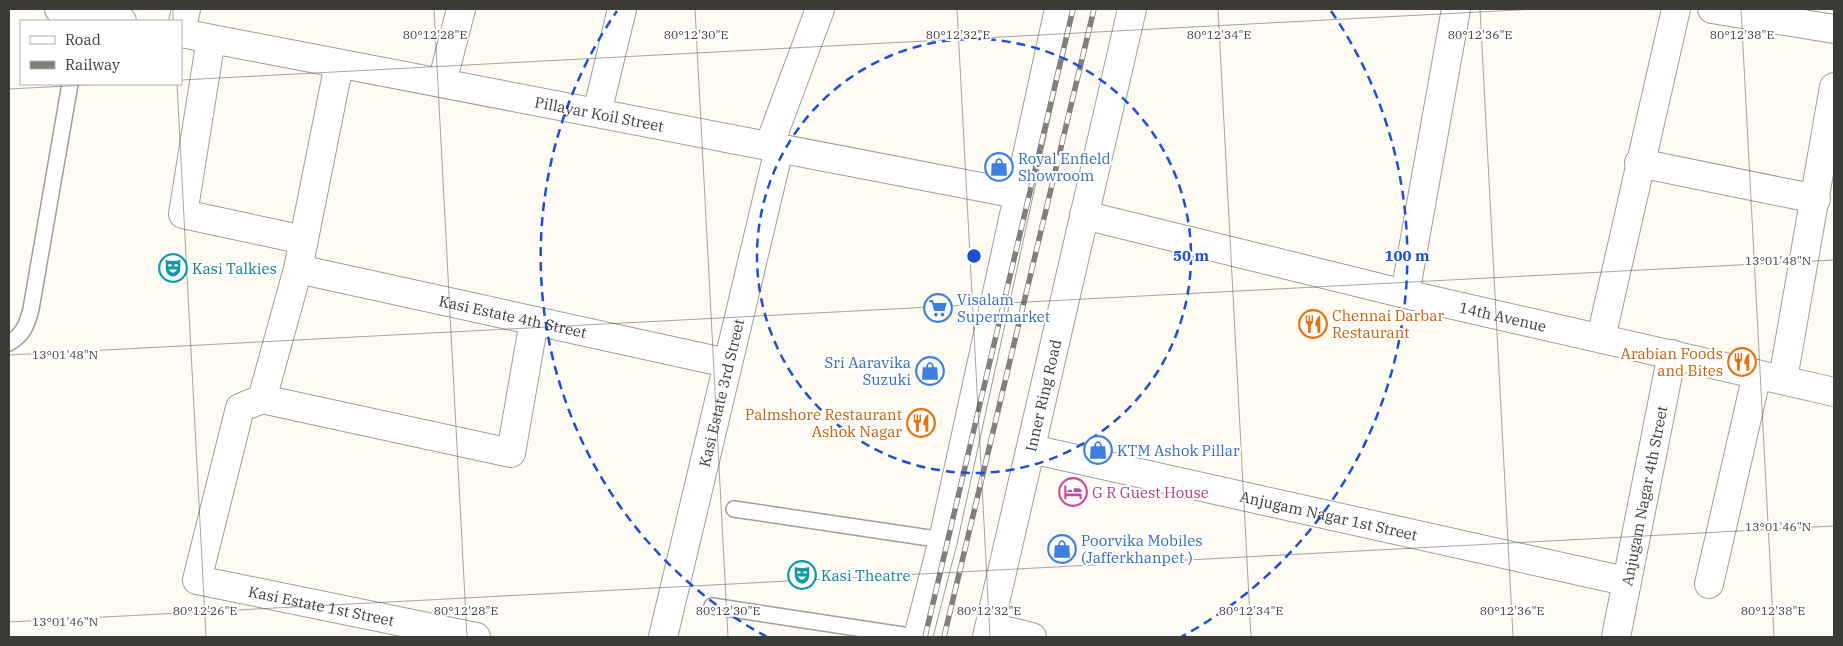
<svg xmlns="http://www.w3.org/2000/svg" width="1843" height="646" viewBox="0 0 1843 646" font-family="'IBM Plex Serif',serif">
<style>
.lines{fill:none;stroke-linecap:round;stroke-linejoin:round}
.lane-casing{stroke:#a09e98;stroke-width:18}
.street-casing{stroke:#a09e98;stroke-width:30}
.secondary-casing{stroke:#a09e98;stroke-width:30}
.primary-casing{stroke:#a09e98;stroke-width:30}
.lane{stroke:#fff;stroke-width:15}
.street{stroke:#fff;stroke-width:28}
.secondary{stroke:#fff;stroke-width:28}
.primary{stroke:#fff;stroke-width:28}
.rail-casing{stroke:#807f7b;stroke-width:5.5}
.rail{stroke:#fff;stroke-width:4;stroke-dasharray:11;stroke-linecap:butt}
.ticks{fill:none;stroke:#3b3b38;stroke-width:1;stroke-opacity:0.45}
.ring{fill:none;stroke:#1d4ed8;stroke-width:2.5;stroke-dasharray:9 6}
.labels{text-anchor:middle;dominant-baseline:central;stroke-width:4;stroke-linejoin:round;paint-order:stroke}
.street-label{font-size:15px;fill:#3b3b38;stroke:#fff}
.shop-label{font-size:15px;fill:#366cbe;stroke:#fff;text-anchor:start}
.culture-label{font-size:15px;fill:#0d838f;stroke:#fff;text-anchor:start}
.food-label{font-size:15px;fill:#c56008;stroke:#fff;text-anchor:end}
.hotel-label{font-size:15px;fill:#b23c85;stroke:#fff;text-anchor:start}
.ticks-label{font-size:12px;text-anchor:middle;fill:#3b3b38;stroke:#fff;stroke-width:4;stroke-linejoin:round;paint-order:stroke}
.centre{fill:#1d4ed8;stroke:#fff;stroke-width:2.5}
.ring-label{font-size:15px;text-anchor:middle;font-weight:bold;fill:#1d4ed8;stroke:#fff;stroke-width:4;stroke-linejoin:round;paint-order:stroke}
</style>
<rect width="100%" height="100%" fill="#fdfbf4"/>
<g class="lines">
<defs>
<g id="lane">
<path d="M9,343C23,335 27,325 31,309L70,84"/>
<polyline points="734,509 943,540"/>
<polyline points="712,606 916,637"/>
</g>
<g id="street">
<polyline points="1712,9 1834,29"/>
<polyline points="181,33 186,9"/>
<polyline points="211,39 183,214 304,240"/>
<path id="s1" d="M339,64L298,269L262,399L240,408L197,580L476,637"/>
<polyline points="442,83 461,9"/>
<polyline points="597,113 622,9"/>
<polyline points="769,146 820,9"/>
<polyline points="1639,163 1816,199"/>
<path id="s2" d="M298,269L727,363"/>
<polyline points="1601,338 1676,9"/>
<polyline points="1783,379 1834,87"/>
<polyline points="262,399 511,453 534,321"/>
<path id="s3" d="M1031,449L1625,581"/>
<polyline points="1709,584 1757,374"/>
<polyline points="990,627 1032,637"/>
<path id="s4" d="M663,637L779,149"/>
<path id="s5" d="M1616,637L1672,354"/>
</g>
<g id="secondary">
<polyline points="59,9 122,21"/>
<path id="s6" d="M181,33L1017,194"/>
<path id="s7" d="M1084,215L1405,294L1834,392"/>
<polyline points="1405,294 1456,9"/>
</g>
<g id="primary">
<polyline points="918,637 943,540 1059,9"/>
<path id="s8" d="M987,637L1132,9"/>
</g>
</defs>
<use href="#lane" class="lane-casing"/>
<use href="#street" class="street-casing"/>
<use href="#secondary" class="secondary-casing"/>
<use href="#primary" class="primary-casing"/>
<use href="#lane" class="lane"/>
<use href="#street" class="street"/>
<use href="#secondary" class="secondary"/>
<use href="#primary" class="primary"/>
<defs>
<g id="rail">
<polyline points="925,637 1073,9"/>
<polyline points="944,637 1094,9"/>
</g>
</defs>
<use href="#rail" class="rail-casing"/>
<use href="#rail" class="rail"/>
</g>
<path class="ticks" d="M173,9V21M434,9L467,637M695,9L728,637M957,9L990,637M1218,9L1251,637M1480,9L1513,637M1741,9L1774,637M181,80L1536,9M177,84L206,637M9,89L105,84M9,355L1834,260M9,622L1834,526"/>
<g class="ring">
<circle cx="974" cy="256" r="217"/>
<path d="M767 637A433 433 0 0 1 617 11M1331 11A433 433 0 0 1 1181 637"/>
</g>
<defs>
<symbol id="shop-ring" viewBox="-11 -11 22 22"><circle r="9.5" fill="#fff" stroke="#3f7fe0" stroke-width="1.5"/><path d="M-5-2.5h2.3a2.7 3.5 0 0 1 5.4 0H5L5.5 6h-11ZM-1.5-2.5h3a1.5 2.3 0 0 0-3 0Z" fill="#3f7fe0"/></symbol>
<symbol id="theatre-ring" viewBox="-11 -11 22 22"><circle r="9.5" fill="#fff" stroke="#0f9aa8" stroke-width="1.5"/><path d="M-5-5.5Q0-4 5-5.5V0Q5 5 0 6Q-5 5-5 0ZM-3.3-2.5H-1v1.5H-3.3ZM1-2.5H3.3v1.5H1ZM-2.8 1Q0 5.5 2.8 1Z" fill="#0f9aa8"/></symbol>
<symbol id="supermarket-ring" viewBox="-11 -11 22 22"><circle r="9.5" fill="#fff" stroke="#3f7fe0" stroke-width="1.5"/><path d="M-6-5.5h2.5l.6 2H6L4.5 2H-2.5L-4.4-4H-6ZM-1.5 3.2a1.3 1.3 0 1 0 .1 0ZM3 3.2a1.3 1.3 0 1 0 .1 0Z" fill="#3f7fe0"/></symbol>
<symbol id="restaurant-ring" viewBox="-11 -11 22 22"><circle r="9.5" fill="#fff" stroke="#e8710a" stroke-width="1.5"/><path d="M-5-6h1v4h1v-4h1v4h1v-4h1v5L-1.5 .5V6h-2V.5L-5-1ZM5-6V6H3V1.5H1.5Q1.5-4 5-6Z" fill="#e8710a"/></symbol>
<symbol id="hotel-ring" viewBox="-11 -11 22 22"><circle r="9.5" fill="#fff" stroke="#d1479c" stroke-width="1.5"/><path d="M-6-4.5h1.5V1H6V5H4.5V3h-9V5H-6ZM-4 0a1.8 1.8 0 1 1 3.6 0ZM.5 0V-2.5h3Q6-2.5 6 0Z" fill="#d1479c"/></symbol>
</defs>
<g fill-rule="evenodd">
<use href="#shop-ring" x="983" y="151" width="32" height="32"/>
<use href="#theatre-ring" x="157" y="252" width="32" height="32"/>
<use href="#supermarket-ring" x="922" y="292" width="32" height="32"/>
<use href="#restaurant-ring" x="1297" y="308" width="32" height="32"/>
<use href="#restaurant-ring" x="1726" y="346" width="32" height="32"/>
<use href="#shop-ring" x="914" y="355" width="32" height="32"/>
<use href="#restaurant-ring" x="905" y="407" width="32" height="32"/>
<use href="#shop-ring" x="1082" y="434" width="32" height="32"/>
<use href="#hotel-ring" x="1057" y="476" width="32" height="32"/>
<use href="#shop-ring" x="1046" y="533" width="32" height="32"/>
<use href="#theatre-ring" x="786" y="559" width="32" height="32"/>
</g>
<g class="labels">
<g class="street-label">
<text stroke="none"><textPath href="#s6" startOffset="426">Pillayar Koil Street</textPath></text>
<text stroke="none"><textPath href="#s2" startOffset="220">Kasi Estate 4th Street</textPath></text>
<text stroke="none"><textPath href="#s7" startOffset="431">14th Avenue</textPath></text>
<text stroke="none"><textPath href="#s4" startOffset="251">Kasi Estate 3rd Street</textPath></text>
<text stroke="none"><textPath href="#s8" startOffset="248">Inner Ring Road</textPath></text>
<text stroke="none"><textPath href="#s5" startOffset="144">Anjugam Nagar 4th Street</textPath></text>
<text stroke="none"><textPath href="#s3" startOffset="305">Anjugam Nagar 1st Street</textPath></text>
<text stroke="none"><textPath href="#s1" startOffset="672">Kasi Estate 1st Street</textPath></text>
</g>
<g class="shop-label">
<text x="1018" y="158">Royal Enfield<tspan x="1018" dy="17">Showroom</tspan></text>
<text x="957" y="299">Visalam<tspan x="957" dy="17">Supermarket</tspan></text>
<text x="911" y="362" text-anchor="end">Sri Aaravika<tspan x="911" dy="17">Suzuki</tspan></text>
<text x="1117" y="450">KTM Ashok Pillar</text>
<text x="1081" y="540">Poorvika Mobiles<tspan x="1081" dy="17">(Jafferkhanpet )</tspan></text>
</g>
<g class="culture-label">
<text x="192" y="268">Kasi Talkies</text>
<text x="821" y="575">Kasi Theatre</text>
</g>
<g class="food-label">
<text x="1332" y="315" text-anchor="start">Chennai Darbar<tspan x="1332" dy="17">Restaurant</tspan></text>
<text x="1723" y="353">Arabian Foods<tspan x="1723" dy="17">and Bites</tspan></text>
<text x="902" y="414">Palmshore Restaurant<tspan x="902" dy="17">Ashok Nagar</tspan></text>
</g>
<g class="hotel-label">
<text x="1092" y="492">G R Guest House</text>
</g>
</g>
<g class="ticks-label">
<text x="435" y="39">80°12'28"E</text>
<text x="696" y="39">80°12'30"E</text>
<text x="958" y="39">80°12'32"E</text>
<text x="1219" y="39">80°12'34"E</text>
<text x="1480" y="39">80°12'36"E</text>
<text x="1742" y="39">80°12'38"E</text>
<text x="1778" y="265">13°01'48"N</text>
<text x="65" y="359">13°01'48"N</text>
<text x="1778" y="531">13°01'46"N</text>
<text x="205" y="615">80°12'26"E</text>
<text x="466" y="615">80°12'28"E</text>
<text x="728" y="615">80°12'30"E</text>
<text x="989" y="615">80°12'32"E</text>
<text x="1251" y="615">80°12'34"E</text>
<text x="1512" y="615">80°12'36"E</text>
<text x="1773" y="615">80°12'38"E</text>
<text x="65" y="626">13°01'46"N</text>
</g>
<circle cx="974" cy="256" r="8" class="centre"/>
<g class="ring-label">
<text x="1191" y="261">50 m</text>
<text x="1407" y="261">100 m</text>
</g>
<rect width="1843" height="646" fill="none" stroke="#3b3b38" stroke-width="20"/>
<rect x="20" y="20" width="162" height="65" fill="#ffffff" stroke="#b1b1af"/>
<rect x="30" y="36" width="25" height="8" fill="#ffffff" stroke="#b1b1af"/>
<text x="65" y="45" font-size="15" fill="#3b3b38">Road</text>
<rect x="30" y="61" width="25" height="8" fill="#807f7b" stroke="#b1b1af"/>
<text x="65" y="70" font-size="15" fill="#3b3b38">Railway</text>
</svg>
